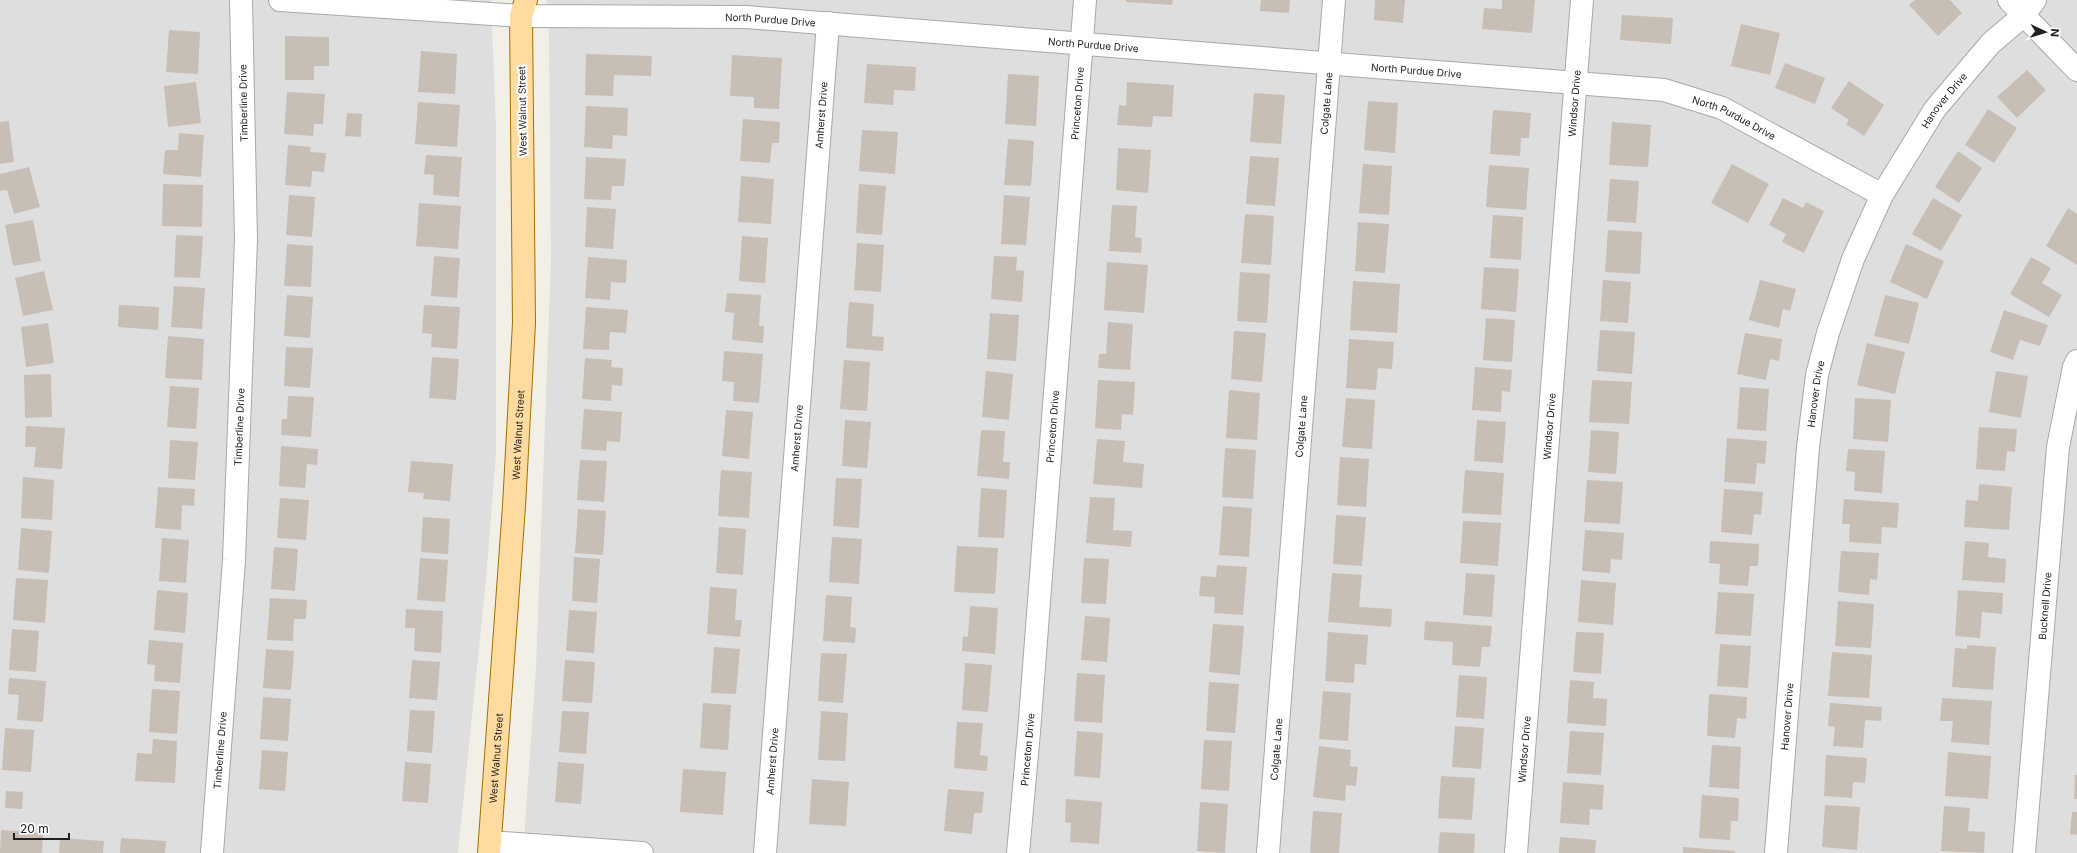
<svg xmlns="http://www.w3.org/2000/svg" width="2077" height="853" viewBox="0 0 2077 853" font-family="Inter,sans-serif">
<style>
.residential{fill:#dfdede}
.building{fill:#c7beb6}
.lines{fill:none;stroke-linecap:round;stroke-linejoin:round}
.minor-casing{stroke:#a8a8a8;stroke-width:24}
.major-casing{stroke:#9e7200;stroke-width:24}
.minor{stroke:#fff;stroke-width:22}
.major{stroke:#ffdb9f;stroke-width:22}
.labels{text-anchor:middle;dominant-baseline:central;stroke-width:4;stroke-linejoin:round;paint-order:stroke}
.street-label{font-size:10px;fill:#212121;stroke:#fff}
</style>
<rect width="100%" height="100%" fill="#f2efe7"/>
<g class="residential">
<polygon points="0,0 491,0 496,128 496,454 486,579 458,853 0,853"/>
<polygon points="546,0 2077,0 2077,853 523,853 536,668 551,261 549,36"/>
</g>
<g class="building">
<polygon points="1126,0 1173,0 1172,5 1126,2"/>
<polygon points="1261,0 1290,0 1289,13 1260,11"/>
<polygon points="1375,0 1405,0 1403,23 1374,20"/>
<polygon points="1502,0 1535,0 1532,33 1482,29 1484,8 1502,9"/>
<polygon points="1915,0 1950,0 1962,13 1938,36 1909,5"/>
<polygon points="1622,15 1673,18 1671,44 1620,40"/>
<polygon points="1741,24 1780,33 1770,75 1731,66"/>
<polygon points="169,30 200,32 198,74 166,72"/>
<polygon points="285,36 329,37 329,66 314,66 314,80 285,80"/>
<polygon points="421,51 457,54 455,94 418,92"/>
<polygon points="586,54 652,56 651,76 614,75 613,96 585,95"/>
<polygon points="732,55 782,58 779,109 754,108 754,97 730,96"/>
<polygon points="1785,63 1825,78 1815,104 1775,88"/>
<polygon points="867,64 916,67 915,91 894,90 893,105 864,103"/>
<polygon points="2027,70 2046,90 2017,118 1997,97"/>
<polygon points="1008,74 1039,76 1036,126 1005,124"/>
<polygon points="1849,81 1884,105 1864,136 1846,124 1849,120 1831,108"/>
<polygon points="196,82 201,123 168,127 164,86"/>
<polygon points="1127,82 1174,85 1172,117 1153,116 1152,127 1117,125 1119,105 1126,106"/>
<polygon points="287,92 325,94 323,124 314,124 313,136 284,134"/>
<polygon points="1254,93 1285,95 1281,144 1250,142"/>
<polygon points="1368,101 1398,103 1395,153 1364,150"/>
<polygon points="418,102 460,105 457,147 415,144"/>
<polygon points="586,106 628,108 627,136 613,135 612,149 584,147"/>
<polygon points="1988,109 2017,128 1994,163 1965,145"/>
<polygon points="1493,110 1531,113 1529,138 1521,138 1520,156 1490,154"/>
<polygon points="347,113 362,114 361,137 345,136"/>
<polygon points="743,119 780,122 779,143 772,143 770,163 740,161"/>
<polygon points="9,121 14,162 0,164 0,122"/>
<polygon points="1612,122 1651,125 1648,167 1609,165"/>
<polygon points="862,130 898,132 895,174 859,171"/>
<polygon points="179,133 204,135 201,177 163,174 165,150 178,150"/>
<polygon points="1008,139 1034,141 1031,186 1004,185"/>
<polygon points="288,145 311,147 310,152 326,153 324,172 312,171 311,187 285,185"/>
<polygon points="1118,148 1151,150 1148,193 1116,190"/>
<polygon points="1958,151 1982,168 1959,203 1935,187"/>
<polygon points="426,155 462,157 459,197 433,195 434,175 424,174"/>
<polygon points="1250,156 1279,158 1275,206 1246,204"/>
<polygon points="586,157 626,159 624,186 612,186 611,200 584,199"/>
<polygon points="1363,164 1392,166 1389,215 1359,213"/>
<polygon points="1732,164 1769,184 1748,223 1711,203"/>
<polygon points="1489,165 1529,168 1526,210 1486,207"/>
<polygon points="29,167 40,207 14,214 7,190 0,191 0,174"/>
<polygon points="741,176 774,179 771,224 738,222"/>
<polygon points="1610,179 1639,181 1636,223 1607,221"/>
<polygon points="163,184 203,185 202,227 162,226"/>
<polygon points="859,184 886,186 882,235 856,233"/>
<polygon points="289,195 315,197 312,237 286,235"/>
<polygon points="1004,195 1030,197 1026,245 1001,244"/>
<polygon points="1783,198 1803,208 1806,202 1824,211 1804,253 1782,242 1786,234 1769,225"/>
<polygon points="1933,198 1962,215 1941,251 1912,234"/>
<polygon points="419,203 461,206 458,249 416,246"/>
<polygon points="1112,205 1137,206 1135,237 1142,238 1141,253 1109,251"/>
<polygon points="587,207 616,209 613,249 585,247"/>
<polygon points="2068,208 2077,214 2077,265 2046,246"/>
<polygon points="1245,214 1274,216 1271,265 1241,263"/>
<polygon points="1493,215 1523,217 1521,260 1490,258"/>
<polygon points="33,220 41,261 13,266 5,225"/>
<polygon points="1358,222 1389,224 1385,273 1355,271"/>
<polygon points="1608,230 1642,232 1640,274 1605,272"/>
<polygon points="176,235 203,236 200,278 174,277"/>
<polygon points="742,236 768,238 765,283 739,281"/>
<polygon points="857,243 884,245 881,292 854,290"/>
<polygon points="287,244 313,246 311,287 284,286"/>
<polygon points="1906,244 1944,261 1927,299 1890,282"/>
<polygon points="434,256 460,258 457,298 431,296"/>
<polygon points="994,256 1017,257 1016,270 1024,271 1022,302 991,299"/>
<polygon points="588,257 627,260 626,283 611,282 610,300 585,298"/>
<polygon points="2031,257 2051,268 2042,283 2062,295 2049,317 2010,294"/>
<polygon points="1107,262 1148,265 1144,313 1104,310"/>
<polygon points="1484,267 1519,269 1516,312 1481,309"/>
<polygon points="44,271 53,310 23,316 15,278"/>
<polygon points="1240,272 1270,274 1267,323 1237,321"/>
<polygon points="1603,280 1631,282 1628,323 1600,321"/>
<polygon points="1760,280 1796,289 1790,311 1783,309 1779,328 1749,320"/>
<polygon points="1353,281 1400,284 1397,333 1350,330"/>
<polygon points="174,286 205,288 202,329 171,327"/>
<polygon points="727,293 761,295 759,326 764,326 763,343 732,340 734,313 725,312"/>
<polygon points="287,295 313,297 310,338 284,336"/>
<polygon points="1885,295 1919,303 1909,344 1874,336"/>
<polygon points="849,302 874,304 872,336 884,337 883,351 846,348"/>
<polygon points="119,305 159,307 158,330 118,327"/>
<polygon points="424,305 460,307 457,349 431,347 432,334 422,333"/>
<polygon points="586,307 628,310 626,333 610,332 609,350 583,349"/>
<polygon points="2004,310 2048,325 2040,346 2020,340 2013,360 1990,352"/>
<polygon points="990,313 1019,315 1016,361 987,359"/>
<polygon points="1486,318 1515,320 1512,362 1483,360"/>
<polygon points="1108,322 1133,324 1130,370 1098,368 1099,354 1106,354"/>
<polygon points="48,323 54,363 26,367 21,327"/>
<polygon points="1600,330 1635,332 1632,374 1597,371"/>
<polygon points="1234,331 1266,333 1262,382 1231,379"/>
<polygon points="1745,333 1782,339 1779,361 1770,359 1766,380 1737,374"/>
<polygon points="168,336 204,339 202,380 165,378"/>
<polygon points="1349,339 1394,342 1392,369 1378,368 1376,390 1346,388"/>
<polygon points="1867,343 1905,352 1895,394 1857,385"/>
<polygon points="286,347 313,348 310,388 284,386"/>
<polygon points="724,351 763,354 759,403 733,401 734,382 722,381"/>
<polygon points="432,357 459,359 456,400 429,398"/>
<polygon points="585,358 612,360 611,367 623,368 622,386 612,385 611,401 582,399"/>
<polygon points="844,360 870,362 867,411 840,409"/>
<polygon points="1475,367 1512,370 1510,392 1502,391 1501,412 1472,410"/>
<polygon points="986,371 1013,374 1009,420 982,417"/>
<polygon points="1996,371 2028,376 2021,418 1989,412"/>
<polygon points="51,374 52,417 25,418 24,375"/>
<polygon points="1098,380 1135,382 1133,415 1122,414 1121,430 1095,428"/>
<polygon points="1592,380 1632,382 1629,424 1589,422"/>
<polygon points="170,386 199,388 196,429 167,427"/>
<polygon points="1740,387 1769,389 1766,431 1737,429"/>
<polygon points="1229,390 1260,393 1257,440 1226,438"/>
<polygon points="288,396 314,397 311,437 281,435 282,419 287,419"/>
<polygon points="1346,398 1375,400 1372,449 1342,447"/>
<polygon points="1855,398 1891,400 1888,442 1853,439"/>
<polygon points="584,409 622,412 620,442 607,441 606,451 581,449"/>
<polygon points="726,410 753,412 749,459 722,456"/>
<polygon points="845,420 871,422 867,468 842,466"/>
<polygon points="1477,420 1506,422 1503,463 1474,461"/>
<polygon points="26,426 65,428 62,469 34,467 36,447 25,447"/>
<polygon points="1979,427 2017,429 2015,452 2007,451 2005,471 1976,469"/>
<polygon points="981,430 1005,431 1003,462 1010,462 1009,479 977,476"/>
<polygon points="1591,430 1619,432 1616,474 1588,472"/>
<polygon points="1727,438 1767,441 1765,464 1757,463 1755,484 1724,482"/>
<polygon points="1097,439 1125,441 1123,462 1144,464 1142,488 1093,484"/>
<polygon points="170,440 198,442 195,480 168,478"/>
<polygon points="281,446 318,449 317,465 307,464 305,488 279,486"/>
<polygon points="1225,448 1256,450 1253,499 1222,497"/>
<polygon points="1848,449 1885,451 1882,493 1854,491 1855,472 1846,471"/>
<polygon points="1340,457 1369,459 1366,507 1337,505"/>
<polygon points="580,460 607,461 604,502 577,500"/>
<polygon points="411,461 453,464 450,501 423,499 424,493 408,492"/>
<polygon points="721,470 752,472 749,518 718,516"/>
<polygon points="1465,470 1504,473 1501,515 1462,513"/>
<polygon points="23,477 54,480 52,520 21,518"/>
<polygon points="836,478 862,479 859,528 833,526"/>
<polygon points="1587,480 1623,482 1620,524 1584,522"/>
<polygon points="1979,484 2012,487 2009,530 1964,527 1966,500 1978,501"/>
<polygon points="158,487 195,489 194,506 182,505 181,530 155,528"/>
<polygon points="981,488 1007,490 1004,538 978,537"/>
<polygon points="1724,489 1763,492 1761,515 1754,514 1752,535 1721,532"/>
<polygon points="1090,497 1115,498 1113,530 1132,531 1131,547 1086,543"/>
<polygon points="280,498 309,500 306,540 277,538"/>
<polygon points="1844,499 1899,503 1897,528 1882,527 1881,544 1849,542 1850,524 1842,524"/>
<polygon points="1223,506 1252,508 1249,557 1219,555"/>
<polygon points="578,509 606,511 603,555 575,553"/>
<polygon points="1336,515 1366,517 1362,566 1333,564"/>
<polygon points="423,517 450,519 448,554 421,552"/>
<polygon points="1463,521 1501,523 1498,566 1460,563"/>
<polygon points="719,527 746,529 743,575 716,573"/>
<polygon points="21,528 52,531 49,573 18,570"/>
<polygon points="1585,530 1624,533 1622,560 1611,559 1610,573 1582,571"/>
<polygon points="832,537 862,539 859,584 829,582"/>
<polygon points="162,538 189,540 186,583 159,581"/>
<polygon points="1710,541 1759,544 1758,566 1750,566 1748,586 1719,584 1720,564 1709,563"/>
<polygon points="1965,541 1989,543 1988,557 2006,559 2005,583 1962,580"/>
<polygon points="957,546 998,548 995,594 954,592"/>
<polygon points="274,547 298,549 295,591 271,589"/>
<polygon points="1841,551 1879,553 1877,580 1870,579 1869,595 1838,592"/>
<polygon points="574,557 600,559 597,603 572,601"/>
<polygon points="420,558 448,560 445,602 417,600"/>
<polygon points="1084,558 1109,559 1106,604 1081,603"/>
<polygon points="1217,565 1247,567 1243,615 1214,613 1215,597 1199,596 1201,576 1216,577"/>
<polygon points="1332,573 1362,575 1359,607 1392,609 1391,627 1328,622"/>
<polygon points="1466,573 1495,575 1492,617 1463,615"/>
<polygon points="16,578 48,580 45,623 13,620"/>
<polygon points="1581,580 1616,583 1613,625 1578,622"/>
<polygon points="710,587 737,589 735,620 742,620 740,637 707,634"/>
<polygon points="157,590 188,593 185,633 154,630"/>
<polygon points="1958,590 2003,593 2002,614 1982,612 1980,638 1955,636"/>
<polygon points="1718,592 1754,594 1751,636 1715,634"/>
<polygon points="826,595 852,597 850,627 856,628 855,643 823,641"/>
<polygon points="270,598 307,600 306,619 294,619 293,641 267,640"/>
<polygon points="1838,601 1874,604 1871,648 1835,646"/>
<polygon points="970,606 998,608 995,654 962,651 963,636 968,637"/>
<polygon points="406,609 443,611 441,653 414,651 415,628 405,628"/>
<polygon points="569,610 597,612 594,653 566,651"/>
<polygon points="1085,616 1110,618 1107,662 1081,660"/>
<polygon points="1425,621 1492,626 1490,647 1482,647 1480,667 1452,665 1453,642 1424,640"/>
<polygon points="1213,624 1244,626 1240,675 1209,672"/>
<polygon points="12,629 39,631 36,672 9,670"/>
<polygon points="1328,632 1368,635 1366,665 1355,664 1354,683 1325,681"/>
<polygon points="1576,632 1604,633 1601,674 1573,672"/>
<polygon points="149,640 183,643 180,683 154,681 155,665 147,664"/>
<polygon points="1720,644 1751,646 1748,688 1717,686"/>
<polygon points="1967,645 1996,647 1993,690 1952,687 1955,648 1967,649"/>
<polygon points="714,647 740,649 736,694 711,693"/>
<polygon points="266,649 294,651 291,690 263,688"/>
<polygon points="1832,652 1872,655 1869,698 1828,696"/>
<polygon points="821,653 847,654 843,703 818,701"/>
<polygon points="412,660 440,662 437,700 409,698"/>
<polygon points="565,660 595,662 592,703 562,701"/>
<polygon points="965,663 992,665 988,712 962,710"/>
<polygon points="1077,673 1105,675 1102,723 1074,721"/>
<polygon points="1459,675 1487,677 1484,719 1456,717"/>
<polygon points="9,678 46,681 43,722 17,720 19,695 8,694"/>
<polygon points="1570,680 1594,682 1593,698 1607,699 1606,726 1567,723"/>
<polygon points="1209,682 1239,684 1235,733 1206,731"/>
<polygon points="152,689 180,691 177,734 149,732"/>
<polygon points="1323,691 1351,693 1348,741 1319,739"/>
<polygon points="1709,694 1747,697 1746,719 1737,718 1735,738 1707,736"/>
<polygon points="263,697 291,699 288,741 260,739"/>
<polygon points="1942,698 1992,701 1989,745 1951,742 1953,721 1940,721"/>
<polygon points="703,703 731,705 728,750 700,748"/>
<polygon points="1830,703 1882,707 1881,721 1865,720 1863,748 1833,746 1835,727 1828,726"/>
<polygon points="410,710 435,711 432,753 407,751"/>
<polygon points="562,711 589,712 586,754 559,752"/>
<polygon points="821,711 848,713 845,761 818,760"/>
<polygon points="957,722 983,723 980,755 988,756 987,771 954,768"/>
<polygon points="1455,726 1484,728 1481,769 1452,767"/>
<polygon points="5,728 34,730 31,772 2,770"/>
<polygon points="1077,731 1103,733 1100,778 1074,776"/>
<polygon points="1570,731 1604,733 1601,775 1567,773"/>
<polygon points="153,739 177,741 175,783 135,781 137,753 152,754"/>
<polygon points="1204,740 1232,741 1229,791 1201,789"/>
<polygon points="1712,745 1741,747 1739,789 1709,787"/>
<polygon points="1319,746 1351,750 1350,766 1358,767 1356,786 1346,785 1345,801 1313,797"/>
<polygon points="262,750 288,752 285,791 259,789"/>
<polygon points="1948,752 1991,756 1988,799 1945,796"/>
<polygon points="1826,755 1867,758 1865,783 1853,782 1852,798 1824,796"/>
<polygon points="405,762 431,764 428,803 402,801"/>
<polygon points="558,762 584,764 581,804 555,802"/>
<polygon points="683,769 726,772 723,815 680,812"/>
<polygon points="2075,775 2077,775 2077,799 2074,799"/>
<polygon points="1441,776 1475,778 1472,820 1438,818"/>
<polygon points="812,779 849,782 846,826 809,824"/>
<polygon points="1563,782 1604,785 1602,810 1590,809 1589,825 1560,823"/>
<polygon points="948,789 984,792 982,813 974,813 972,834 944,831"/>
<polygon points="6,791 23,792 22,809 5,808"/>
<polygon points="1702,795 1739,798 1738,821 1731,821 1730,840 1699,838"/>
<polygon points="1066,799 1102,802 1099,844 1070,842 1071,823 1065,822"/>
<polygon points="1200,802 1228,804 1225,853 1197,851"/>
<polygon points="1825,805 1860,807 1857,850 1822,847"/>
<polygon points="1944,806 1970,808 1968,831 1985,832 1984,853 1941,851"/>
<polygon points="1313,811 1342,813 1339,853 1310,853"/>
<polygon points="2072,812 2077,812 2077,835 2070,834"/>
<polygon points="1,830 43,833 42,853 0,853"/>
<polygon points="1440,832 1475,834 1474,853 1438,853"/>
<polygon points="1560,837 1596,840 1595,853 1559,853"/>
<polygon points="60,838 104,841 103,853 59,853"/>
<polygon points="121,838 166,841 165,853 120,853"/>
<polygon points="1683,847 1735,851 1735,853 1683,853"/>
</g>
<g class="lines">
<defs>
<g id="minor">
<path id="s1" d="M280,0L521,16L746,17L1664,90L1722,108L1882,195"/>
<polyline points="2009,0 2077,70"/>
<polyline points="490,842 642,853"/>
<path id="s2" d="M212,853L234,560L246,239L241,0"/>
<path id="s3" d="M765,853L828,23"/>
<path id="s4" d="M1018,853L1029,732L1085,0"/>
<path id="s5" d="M1268,853L1334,0"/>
<path id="s6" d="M1516,853L1582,0"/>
<path id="s7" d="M1776,853L1808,447L1817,375L1828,333L1853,259L1882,195L1935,109L1991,43L2024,15L2035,0"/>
<path id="s8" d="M2024,853L2058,447L2074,367L2077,361"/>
</g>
<g id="major">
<path id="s9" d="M489,853L514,506L524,323L521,16L526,0"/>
</g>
</defs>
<use href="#minor" class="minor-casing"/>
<use href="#major" class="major-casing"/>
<use href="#minor" class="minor"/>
<use href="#major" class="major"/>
</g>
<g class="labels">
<g class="street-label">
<text stroke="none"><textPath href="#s1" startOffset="491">North Purdue Drive</textPath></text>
<text stroke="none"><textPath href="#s1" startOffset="815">North Purdue Drive</textPath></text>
<text stroke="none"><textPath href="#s1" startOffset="1139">North Purdue Drive</textPath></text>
<text stroke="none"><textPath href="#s7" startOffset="785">Hanover Drive</textPath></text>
<text transform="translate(243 103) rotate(-91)">Timberline Drive</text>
<text stroke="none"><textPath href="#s5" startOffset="752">Colgate Lane</textPath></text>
<text stroke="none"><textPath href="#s6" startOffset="752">Windsor Drive</textPath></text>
<text stroke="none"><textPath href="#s4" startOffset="752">Princeton Drive</textPath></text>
<text transform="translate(522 111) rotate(-91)">West Walnut Street</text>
<text stroke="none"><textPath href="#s3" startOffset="740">Amherst Drive</textPath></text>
<text stroke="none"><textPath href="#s1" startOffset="1463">North Purdue Drive</textPath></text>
<text stroke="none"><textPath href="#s7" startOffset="461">Hanover Drive</textPath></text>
<text stroke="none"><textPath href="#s5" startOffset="428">Colgate Lane</textPath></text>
<text stroke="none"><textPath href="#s6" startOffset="428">Windsor Drive</textPath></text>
<text stroke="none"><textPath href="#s2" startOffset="427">Timberline Drive</textPath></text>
<text stroke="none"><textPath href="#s4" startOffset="428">Princeton Drive</textPath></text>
<text stroke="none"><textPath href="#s9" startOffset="419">West Walnut Street</textPath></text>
<text stroke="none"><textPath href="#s3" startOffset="416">Amherst Drive</textPath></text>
<text stroke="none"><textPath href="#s8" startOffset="248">Bucknell Drive</textPath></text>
<text stroke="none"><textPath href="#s7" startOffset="137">Hanover Drive</textPath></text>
<text stroke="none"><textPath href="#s2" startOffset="103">Timberline Drive</textPath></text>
<text stroke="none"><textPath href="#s4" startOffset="104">Princeton Drive</textPath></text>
<text stroke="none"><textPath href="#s5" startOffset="104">Colgate Lane</textPath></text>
<text stroke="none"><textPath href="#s6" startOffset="104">Windsor Drive</textPath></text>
<text stroke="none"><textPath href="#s9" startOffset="95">West Walnut Street</textPath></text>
<text stroke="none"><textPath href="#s3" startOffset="92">Amherst Drive</textPath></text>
</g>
</g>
<g transform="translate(2045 32) rotate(94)" stroke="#ffffff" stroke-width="3" paint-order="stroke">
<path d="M0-3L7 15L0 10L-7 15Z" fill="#212121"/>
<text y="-6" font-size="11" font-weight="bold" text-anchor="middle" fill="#212121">N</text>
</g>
<path d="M14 833v6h55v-6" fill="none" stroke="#212121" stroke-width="2"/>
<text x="20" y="833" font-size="12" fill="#212121" stroke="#ffffff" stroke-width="3" paint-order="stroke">20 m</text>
</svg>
